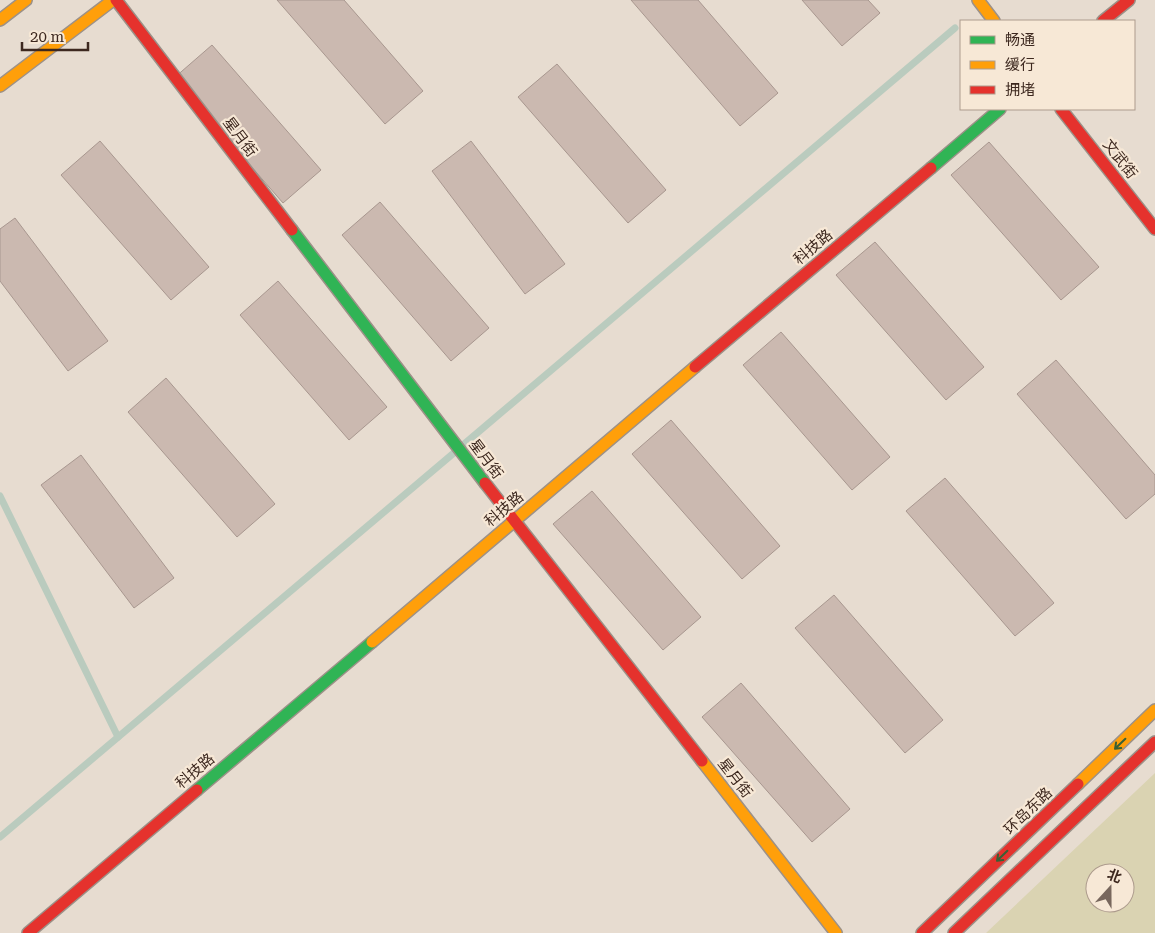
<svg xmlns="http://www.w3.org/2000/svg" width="1155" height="933" viewBox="0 0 1155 933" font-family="'Roboto Serif','Noto Sans SC',serif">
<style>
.green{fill:#dad3b2;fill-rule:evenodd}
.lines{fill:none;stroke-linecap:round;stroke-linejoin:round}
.stream{stroke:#bacbbe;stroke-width:7}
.building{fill:#cbb9b0;stroke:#a8978f}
.fast-casing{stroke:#9c9188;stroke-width:14}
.slow-casing{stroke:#9c9188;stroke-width:14}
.jam-casing{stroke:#9c9188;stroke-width:14}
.fast{stroke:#30b455;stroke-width:11}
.slow{stroke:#ff9f0a;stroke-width:11}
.jam{stroke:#e5322d;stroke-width:11}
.oneway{stroke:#386035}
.labels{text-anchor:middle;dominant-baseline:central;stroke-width:4.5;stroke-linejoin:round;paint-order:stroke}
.street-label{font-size:15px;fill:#3d281f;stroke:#f7e8d6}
</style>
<rect width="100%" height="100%" fill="#e7dcd0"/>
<path class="green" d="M1155,773V933H986ZM1095,873H1125V903H1095Z"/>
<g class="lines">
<g class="stream">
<polyline points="463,445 955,28"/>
<polyline points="0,496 118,737"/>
<polyline points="0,837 455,452"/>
</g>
</g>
<g class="building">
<polygon points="277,0 344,0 423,91 385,124"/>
<polygon points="631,0 698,0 778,93 740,126"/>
<polygon points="802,0 868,0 880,13 842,46"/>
<polygon points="212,45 321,170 283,203 174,78"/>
<polygon points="557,64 666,190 628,223 518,97"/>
<polygon points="100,141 209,267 171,300 61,175"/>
<polygon points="471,141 565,264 525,294 432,171"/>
<polygon points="989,142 1099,267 1061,300 951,175"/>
<polygon points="380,202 489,328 451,361 342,235"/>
<polygon points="15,218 108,341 68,371 0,281 0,229"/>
<polygon points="875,242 984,367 946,400 836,275"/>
<polygon points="278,281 387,407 349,440 240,315"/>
<polygon points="781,332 890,457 852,490 743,365"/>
<polygon points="1056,360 1155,475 1155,494 1126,519 1017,394"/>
<polygon points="166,378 275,504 237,537 128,412"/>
<polygon points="671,420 780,546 742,579 632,454"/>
<polygon points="81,455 174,578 134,608 41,485"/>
<polygon points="945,478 1054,603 1015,636 906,511"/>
<polygon points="592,491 701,617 663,650 553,524"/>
<polygon points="834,595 943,720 905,753 795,628"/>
<polygon points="741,683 850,809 812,842 702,717"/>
</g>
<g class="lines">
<defs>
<g id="fast">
<polyline points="931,168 1000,109"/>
<polyline points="292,230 485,483"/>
<polyline points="197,790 372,642"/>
</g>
<g id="slow">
<polyline points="978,0 994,21"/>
<polyline points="0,20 26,0"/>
<polyline points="0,86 113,0"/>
<polyline points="372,642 695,367"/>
<polyline points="702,761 836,933"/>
<polyline points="1078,784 1155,710"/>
</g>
<g id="jam">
<polyline points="116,0 292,230"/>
<polyline points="1103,21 1129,0"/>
<polyline points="1061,109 1155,229"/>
<polyline points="695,367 931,168"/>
<polyline points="485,483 702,761"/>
<polyline points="28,933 197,790"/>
<polyline points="922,933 1078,784"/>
<polyline points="954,933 1155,742"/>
</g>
</defs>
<use href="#fast" class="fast-casing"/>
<use href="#slow" class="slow-casing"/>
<use href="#jam" class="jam-casing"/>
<use href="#fast" class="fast"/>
<use href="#slow" class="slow"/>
<use href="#jam" class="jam"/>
</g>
<defs><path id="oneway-shaft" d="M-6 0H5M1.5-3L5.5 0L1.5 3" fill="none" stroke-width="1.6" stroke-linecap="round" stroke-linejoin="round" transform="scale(1.25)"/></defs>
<g class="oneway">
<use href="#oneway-shaft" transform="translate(1120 744) rotate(136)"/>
<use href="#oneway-shaft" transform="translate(1002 856) rotate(136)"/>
</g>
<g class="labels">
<g class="street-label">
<text transform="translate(240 137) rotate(53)">星月街</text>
<text transform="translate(1120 159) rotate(52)">文武街</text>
<text transform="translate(813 247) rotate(-40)">科技路</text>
<text transform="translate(486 459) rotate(53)">星月街</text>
<text transform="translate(504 509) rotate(-40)">科技路</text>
<text transform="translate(195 771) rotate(-40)">科技路</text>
<text transform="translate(735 778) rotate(52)">星月街</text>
<text transform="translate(1028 811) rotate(-44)">环岛东路</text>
</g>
</g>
<rect x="960" y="20" width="175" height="90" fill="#f7e8d6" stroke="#ad9b8d"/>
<rect x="970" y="36" width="25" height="8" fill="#30b455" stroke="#ad9b8d"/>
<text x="1005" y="45" font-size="15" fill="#3d281f">畅通</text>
<rect x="970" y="61" width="25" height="8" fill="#ff9f0a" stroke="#ad9b8d"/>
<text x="1005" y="70" font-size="15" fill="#3d281f">缓行</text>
<rect x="970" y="86" width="25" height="8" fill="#e5322d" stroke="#ad9b8d"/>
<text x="1005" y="95" font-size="15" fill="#3d281f">拥堵</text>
<g transform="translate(1110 888) rotate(21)"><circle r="24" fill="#f7e8d6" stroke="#ad9b8d"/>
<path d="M0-4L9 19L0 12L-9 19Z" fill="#78675d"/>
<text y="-8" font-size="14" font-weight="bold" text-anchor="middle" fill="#3d281f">北</text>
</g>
<path d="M22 42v8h66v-8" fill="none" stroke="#3d281f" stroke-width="2.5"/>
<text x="30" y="42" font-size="15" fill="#3d281f" stroke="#f7e8d6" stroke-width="4" paint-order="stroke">20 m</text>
</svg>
